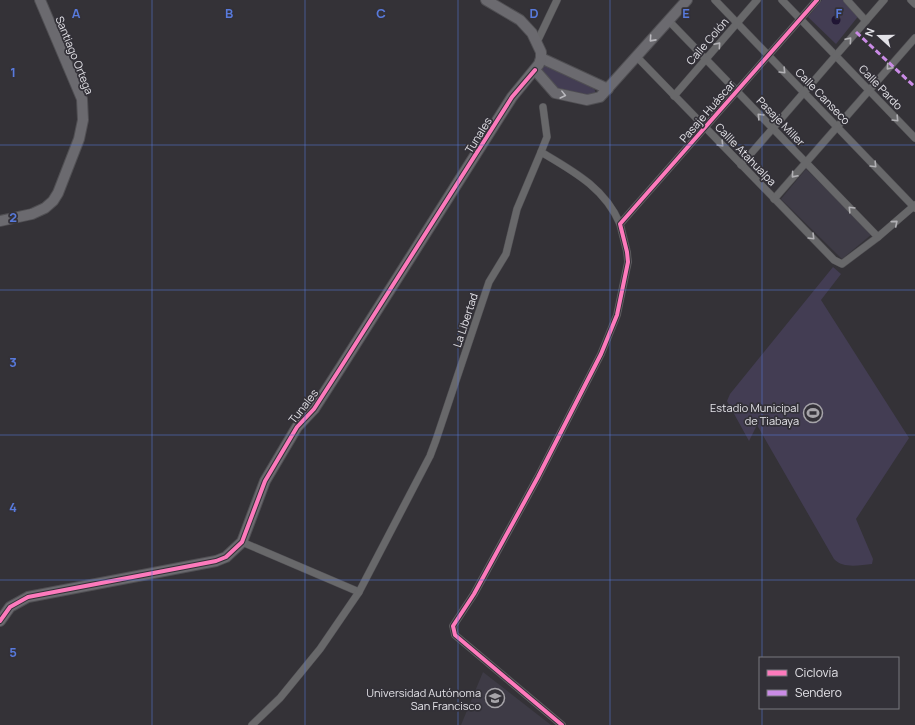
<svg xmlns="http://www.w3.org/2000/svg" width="915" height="725" viewBox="0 0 915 725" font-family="Manrope,sans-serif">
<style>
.built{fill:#3e3b46}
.green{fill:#433d53}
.water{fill:#201534}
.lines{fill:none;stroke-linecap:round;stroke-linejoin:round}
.street-casing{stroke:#504f53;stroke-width:8}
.secondary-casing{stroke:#504f53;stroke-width:12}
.street{stroke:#68686a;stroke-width:7}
.secondary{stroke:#6b6a6f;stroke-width:10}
.quiet{stroke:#ca8be6;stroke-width:3;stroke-dasharray:6 3;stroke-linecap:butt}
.cycleway-casing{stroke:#333138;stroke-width:6}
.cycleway{stroke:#fd7abc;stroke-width:4}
.oneway{stroke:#b9b8bd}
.oneway2{stroke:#b2b1b5}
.grid{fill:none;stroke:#587adc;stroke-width:1;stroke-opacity:0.55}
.labels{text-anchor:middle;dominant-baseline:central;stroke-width:3.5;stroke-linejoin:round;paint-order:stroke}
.street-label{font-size:11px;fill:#e3e2e7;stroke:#333138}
.poi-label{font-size:11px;fill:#e3e2e7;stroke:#333138;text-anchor:end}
.grid-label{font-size:13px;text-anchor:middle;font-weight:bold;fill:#587adc;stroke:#333138;stroke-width:3.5;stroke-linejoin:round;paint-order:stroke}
</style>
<rect width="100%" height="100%" fill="#343237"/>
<g class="built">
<polygon points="806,169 872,234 842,259 781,199"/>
<polygon points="483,672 551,725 461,725"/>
</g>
<g class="green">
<polygon points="822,0 846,0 860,14 836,44 808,17"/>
<polygon points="543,65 546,65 594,88 596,94 594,97 555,90 540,68"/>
<path d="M833,267L841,274L821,300L909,438L856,519L873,559L872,564C860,565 843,569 834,559L757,425L749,441L727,401L730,394Z"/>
</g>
<circle class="water" cx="836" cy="20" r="4.5"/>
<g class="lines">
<defs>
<g id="street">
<polyline points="715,0 915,208"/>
<polyline points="782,0 915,138"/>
<polyline points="847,0 866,21"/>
<polyline points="911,0 915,4"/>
<polyline points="668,20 878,237"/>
<polyline points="537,42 557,0"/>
<polyline points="636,56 834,260 842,264 878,237 915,205"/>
<polyline points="674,96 757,0"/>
<polyline points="541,152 547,137 543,107"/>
<polyline points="741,165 884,0"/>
<polyline points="774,199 915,38"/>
<polyline points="242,542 359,592"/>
<path d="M252,725L280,698L320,649L359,592L430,456L436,440L489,282L506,254L517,209L541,152C573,171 605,188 620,224"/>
<polyline points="562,725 455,635 453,626 474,594 538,477 601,354 617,315 628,262 627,252 620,224 817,0"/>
</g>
<g id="secondary">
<polyline points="541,58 608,89"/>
<polyline points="535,70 555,93 587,100 600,97 687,0"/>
<polyline points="0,221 32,214 45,208 53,201 58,193 79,139 83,120 82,99 40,0"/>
<polyline points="0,621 10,607 28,597 216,561 226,557 242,542 265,481 297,427 314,409 341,367 512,97 539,64 541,58 541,52 532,33 520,20 486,0"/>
</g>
</defs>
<use href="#street" class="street-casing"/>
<use href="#secondary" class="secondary-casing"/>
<use href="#street" class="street"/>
<use href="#secondary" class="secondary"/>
<polyline class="quiet" points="856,32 915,87"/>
<defs>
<g id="cycleway">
<polyline points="0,621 10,607 28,597 216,561 226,557 242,542 265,481 297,427 314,409 341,367 512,97 535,70"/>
<polyline points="562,725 455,635 453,626 474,594 538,477 601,354 617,315 628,262 627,252 620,224 817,0"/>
</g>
</defs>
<use href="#cycleway" class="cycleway-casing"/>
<use href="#cycleway" class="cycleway"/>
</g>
<defs><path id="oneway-chevron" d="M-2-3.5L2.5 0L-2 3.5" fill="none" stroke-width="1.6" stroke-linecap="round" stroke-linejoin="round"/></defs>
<g class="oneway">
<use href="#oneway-chevron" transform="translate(652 39) rotate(132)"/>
<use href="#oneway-chevron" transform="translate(563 95) rotate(14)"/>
</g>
<g class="oneway2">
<use href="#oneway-chevron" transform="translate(849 40) rotate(-49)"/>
<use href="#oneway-chevron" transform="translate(718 45) rotate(-49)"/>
<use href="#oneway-chevron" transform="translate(889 67) rotate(131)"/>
<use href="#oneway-chevron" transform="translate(783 71) rotate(46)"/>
<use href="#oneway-chevron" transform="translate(760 116) rotate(-134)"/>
<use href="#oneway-chevron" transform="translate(896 119) rotate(46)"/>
<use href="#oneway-chevron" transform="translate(721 144) rotate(46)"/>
<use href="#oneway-chevron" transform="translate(874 165) rotate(46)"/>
<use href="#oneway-chevron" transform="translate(794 175) rotate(131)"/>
<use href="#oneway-chevron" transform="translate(851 209) rotate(-134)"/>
<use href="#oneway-chevron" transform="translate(895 223) rotate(-40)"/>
<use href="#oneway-chevron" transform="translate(812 237) rotate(45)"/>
</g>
<path class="grid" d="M152,0V725M305,0V725M458,0V725M610,0V725M762,0V658M0,145H915M0,290H915M0,435H915M0,580H915M762,708V725"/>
<defs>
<symbol id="stadium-ring" viewBox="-11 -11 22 22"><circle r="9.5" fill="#333138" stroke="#a6a4a9" stroke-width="1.5"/><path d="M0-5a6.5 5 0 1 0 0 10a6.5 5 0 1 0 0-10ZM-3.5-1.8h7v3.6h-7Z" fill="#a6a4a9"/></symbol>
<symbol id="university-ring" viewBox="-11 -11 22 22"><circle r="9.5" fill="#333138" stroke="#a6a4a9" stroke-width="1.5"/><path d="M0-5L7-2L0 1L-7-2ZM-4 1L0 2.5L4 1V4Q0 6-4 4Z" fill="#a6a4a9"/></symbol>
</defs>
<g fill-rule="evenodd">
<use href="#stadium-ring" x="802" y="402" width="22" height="22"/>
<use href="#university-ring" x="484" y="687" width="22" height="22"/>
</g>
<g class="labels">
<g class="street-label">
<text transform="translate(707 41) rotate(-49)">Calle Colón</text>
<text transform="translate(75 55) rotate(68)">Santiago Ortega</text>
<text transform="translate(881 87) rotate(46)">Calle Pardo</text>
<text transform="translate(823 96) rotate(46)">Calle Canseco</text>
<text transform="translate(707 111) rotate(-49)">Pasaje Huáscar</text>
<text transform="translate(781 121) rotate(46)">Pasaje Miller</text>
<text transform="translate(478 135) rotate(-58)">Tunales</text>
<text transform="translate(746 154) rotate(46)">Callle Atahualpa</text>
<text transform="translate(465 320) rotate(-72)">La Libertad</text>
<text transform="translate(303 406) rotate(-52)">Tunales</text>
</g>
<g class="poi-label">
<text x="799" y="407">Estadio Municipal<tspan x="799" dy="13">de Tiabaya</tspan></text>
<text x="481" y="692">Universidad Autónoma<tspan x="481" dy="13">San Francisco</tspan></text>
</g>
</g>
<g class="grid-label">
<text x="76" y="18">A</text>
<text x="229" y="18">B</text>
<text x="381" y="18">C</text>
<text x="534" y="18">D</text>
<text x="686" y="18">E</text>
<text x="839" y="18">F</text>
<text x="13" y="77">1</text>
<text x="13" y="222">2</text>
<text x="13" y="367">3</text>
<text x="13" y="512">4</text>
<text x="13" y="657">5</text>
</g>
<rect x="759" y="657" width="140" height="52" fill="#333138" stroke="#79787e"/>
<rect x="767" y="670" width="20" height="6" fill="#fd7abc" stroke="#79787e"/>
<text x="795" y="677" font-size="12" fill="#e3e2e7">Ciclovía</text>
<rect x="767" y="690" width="20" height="6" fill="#ca8be6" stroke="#79787e"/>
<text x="795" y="697" font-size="12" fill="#e3e2e7">Sendero</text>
<g transform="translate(879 36) rotate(291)" stroke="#333138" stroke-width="3" paint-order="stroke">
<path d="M0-3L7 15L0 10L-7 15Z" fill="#e3e2e7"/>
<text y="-6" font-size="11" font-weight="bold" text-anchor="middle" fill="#e3e2e7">N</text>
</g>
</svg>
